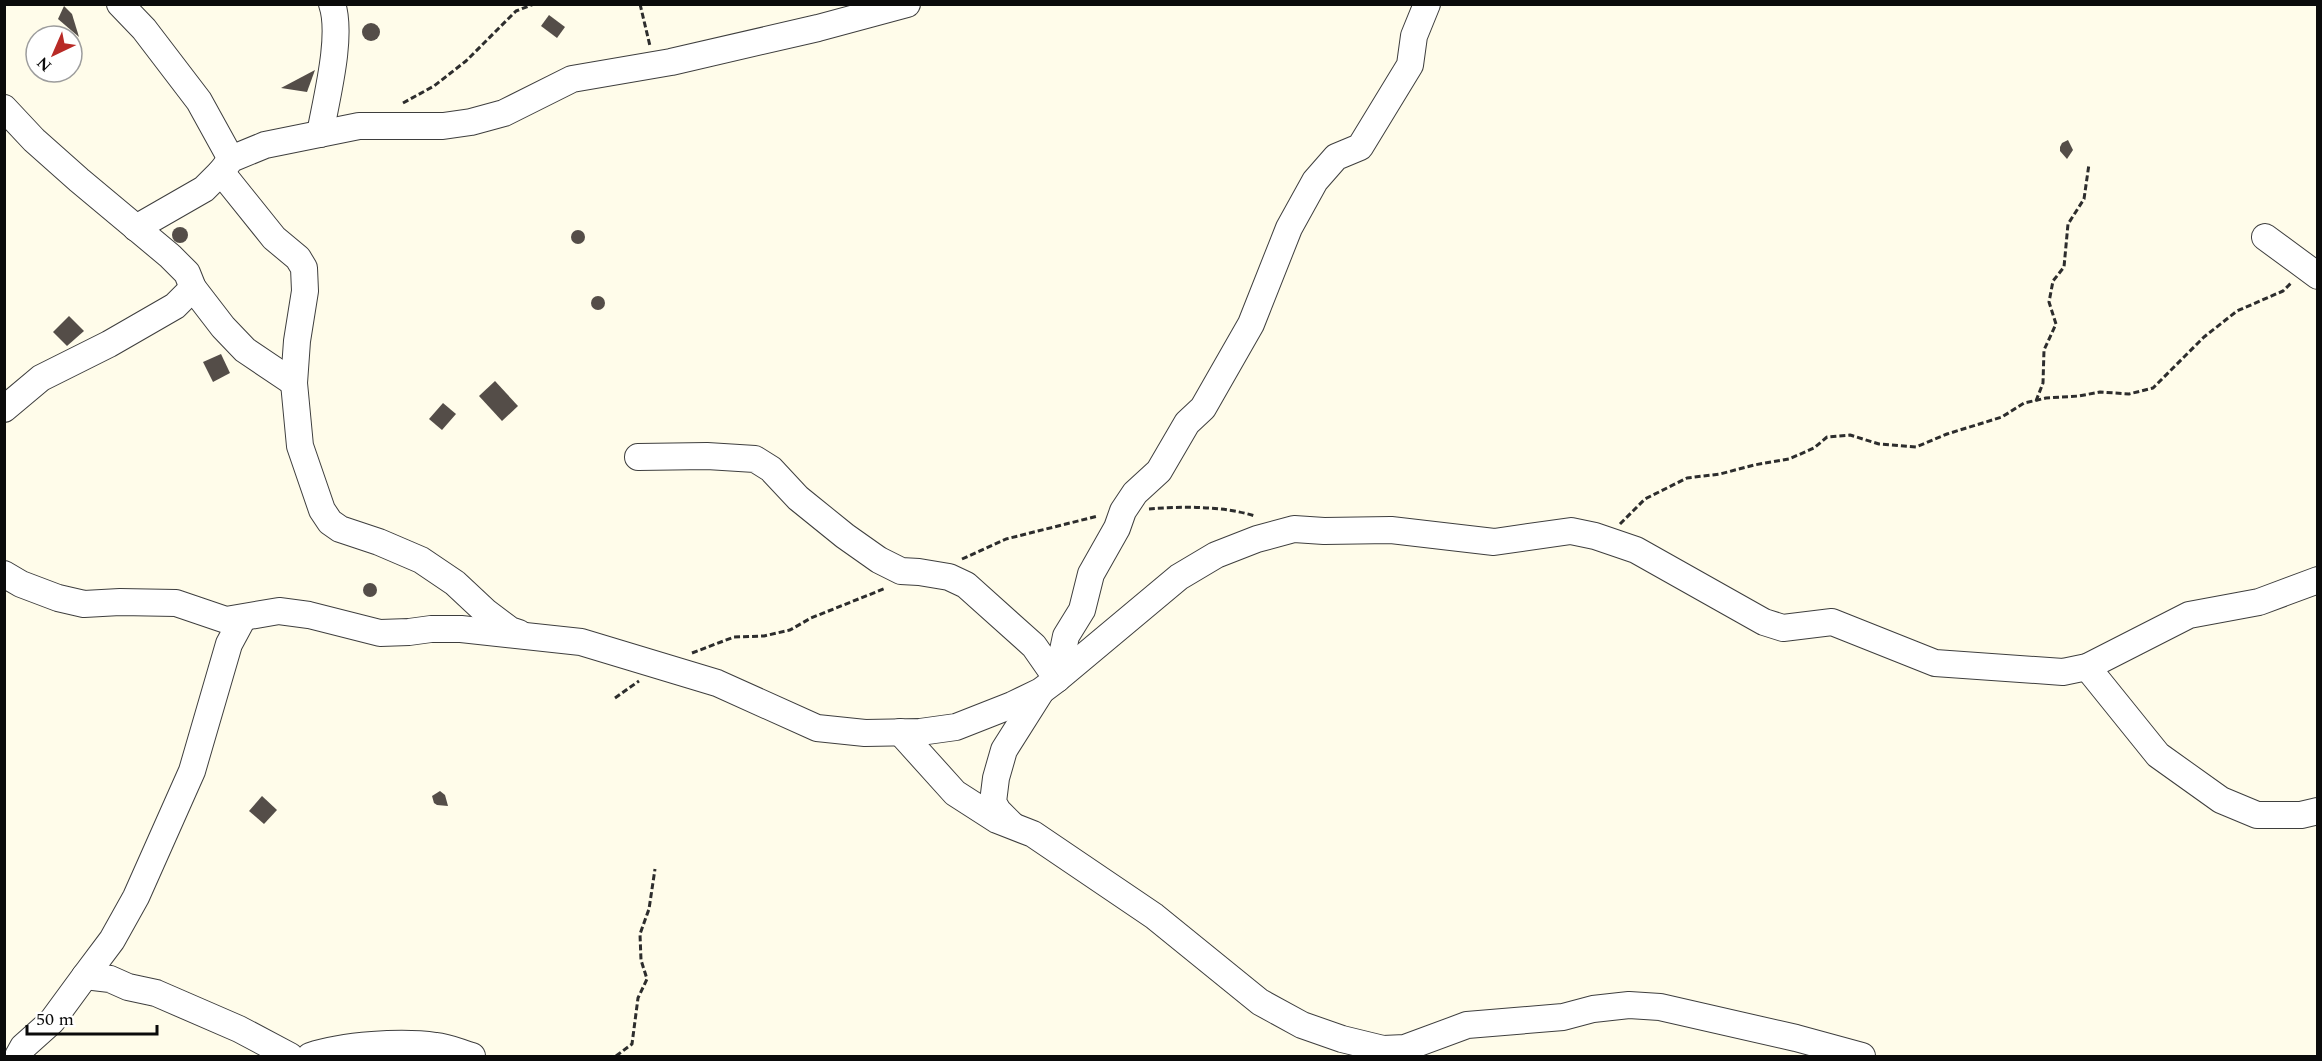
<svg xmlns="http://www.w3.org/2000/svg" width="2322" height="1061" viewBox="0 0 2322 1061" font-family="Spectral,serif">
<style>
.building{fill:#544d48}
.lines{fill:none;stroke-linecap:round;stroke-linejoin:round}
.minor-casing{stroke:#3e3e3e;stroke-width:28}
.path{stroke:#2d2d2d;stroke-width:3;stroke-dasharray:6 3;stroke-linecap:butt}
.minor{stroke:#fff;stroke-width:26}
</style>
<rect width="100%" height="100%" fill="#fffcea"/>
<g class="building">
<polygon points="64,6 72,14 79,37 58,19"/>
<polygon points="549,15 565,27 557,38 541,26"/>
<circle cx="371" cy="32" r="9"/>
<polygon points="315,70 307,92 281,88"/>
<polygon points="2068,140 2073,150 2067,159 2060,151 2060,147 2062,143"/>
<circle cx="180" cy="235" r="8"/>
<circle cx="578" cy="237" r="7"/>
<circle cx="598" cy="303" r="7"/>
<polygon points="69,316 84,331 67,346 53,332"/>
<polygon points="221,354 230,373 213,382 203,362"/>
<polygon points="495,381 518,406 502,421 479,396"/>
<polygon points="443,403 456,414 442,430 429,419"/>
<circle cx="370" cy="590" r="7"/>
<polygon points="440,791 445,795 448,806 437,805 434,803 432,796"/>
<polygon points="262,796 277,810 264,824 249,811"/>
</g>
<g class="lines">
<defs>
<g id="minor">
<polyline points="120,4 144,29 199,101 231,159"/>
<polyline points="4,108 34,140 79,180 170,256 187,273 193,288 223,327 245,350 294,383"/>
<path d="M320,134C326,100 343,36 332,4"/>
<polyline points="221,172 274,238 298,258 304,268 305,291 297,341 294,383 300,446 322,510 330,522 340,529 379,542 421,560 455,583 486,612 510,630 519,633"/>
<polyline points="136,228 204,189 221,172 231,159 265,145 359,126 443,126 471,122 504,113 572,79 671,62 818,28 907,4"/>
<polyline points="2265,237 2318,276"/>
<polyline points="4,409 41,378 109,344 175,306 193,288"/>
<polyline points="638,457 707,456 755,459 771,469 798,498 845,536 879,560 901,571 919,572 949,577 966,585 1034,646 1057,679 1066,636 1082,610 1091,574 1117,528 1123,511 1135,493 1159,471 1187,423 1203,408 1251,324 1289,228 1315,181 1336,157 1360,147 1410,65 1414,36 1427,4"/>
<polyline points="4,574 21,584 58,598 84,604 120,602 176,603 226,620 279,611 309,615 380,633 409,632 431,629 461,629 581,642 717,683 817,728 865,733 920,732 956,727 1012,705 1041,691 1057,679 1179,577 1216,555 1257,539 1294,529 1324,531 1391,530 1494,542 1571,531 1595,536 1636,550 1764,622 1783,628 1832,622 1935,663 2063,672 2087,667 2189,615 2259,602 2318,580"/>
<polyline points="2087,667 2158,755 2221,800 2257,815 2301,815 2318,811"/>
<polyline points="900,732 955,793 997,820 1033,834 1154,916 1260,1002 1302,1025 1342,1039 1383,1049 1405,1048 1467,1025 1563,1017 1593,1009 1629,1005 1660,1007 1796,1038 1862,1056"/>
<polyline points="1011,824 998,811 993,802 996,778 1004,750 1040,693"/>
<polyline points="85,976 110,979 128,987 156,993 239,1029 290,1056"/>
<polyline points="18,1056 23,1047 52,1021 85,976 112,940 136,897 192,771 229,644 243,618"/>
<path d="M310,1056C343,1045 401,1041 436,1046C448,1047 461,1053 472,1056"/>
</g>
</defs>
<use href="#minor" class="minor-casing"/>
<g class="path">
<polyline points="640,4 650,46"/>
<polyline points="403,103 434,86 466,61 516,11 534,4"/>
<polyline points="2036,401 2043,383 2044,350 2056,324 2049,302 2053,281 2064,267 2068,224 2084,199 2089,164"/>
<path d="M1149,509C1183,506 1223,506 1255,516"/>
<polyline points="1620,524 1645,499 1687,478 1720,474 1754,465 1789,459 1814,448 1827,437 1850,435 1879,444 1916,447 1947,434 2002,417 2024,403 2046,398 2079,396 2100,392 2129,394 2153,388 2204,337 2237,311 2283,291 2292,282"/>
<polyline points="962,559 1006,539 1098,516"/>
<polyline points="692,653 734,637 764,636 790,630 811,618 886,588"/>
<polyline points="615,698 639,681"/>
<polyline points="616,1056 632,1044 638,998 647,979 641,960 640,934 649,909 655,869"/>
</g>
<use href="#minor" class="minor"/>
</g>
<rect width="2322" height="1061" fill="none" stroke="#0b0b0b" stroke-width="12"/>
<g transform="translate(54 54) rotate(224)"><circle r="28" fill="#ffffff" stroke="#9d9d9d" stroke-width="1.5"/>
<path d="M0-4.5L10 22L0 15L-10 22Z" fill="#b82a26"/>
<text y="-9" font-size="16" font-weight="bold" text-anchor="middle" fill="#0b0b0b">N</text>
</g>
<path d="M27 1025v9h130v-9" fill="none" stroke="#0b0b0b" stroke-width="3"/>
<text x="36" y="1025" font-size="18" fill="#0b0b0b" stroke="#ffffff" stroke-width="4.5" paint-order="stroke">50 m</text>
</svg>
